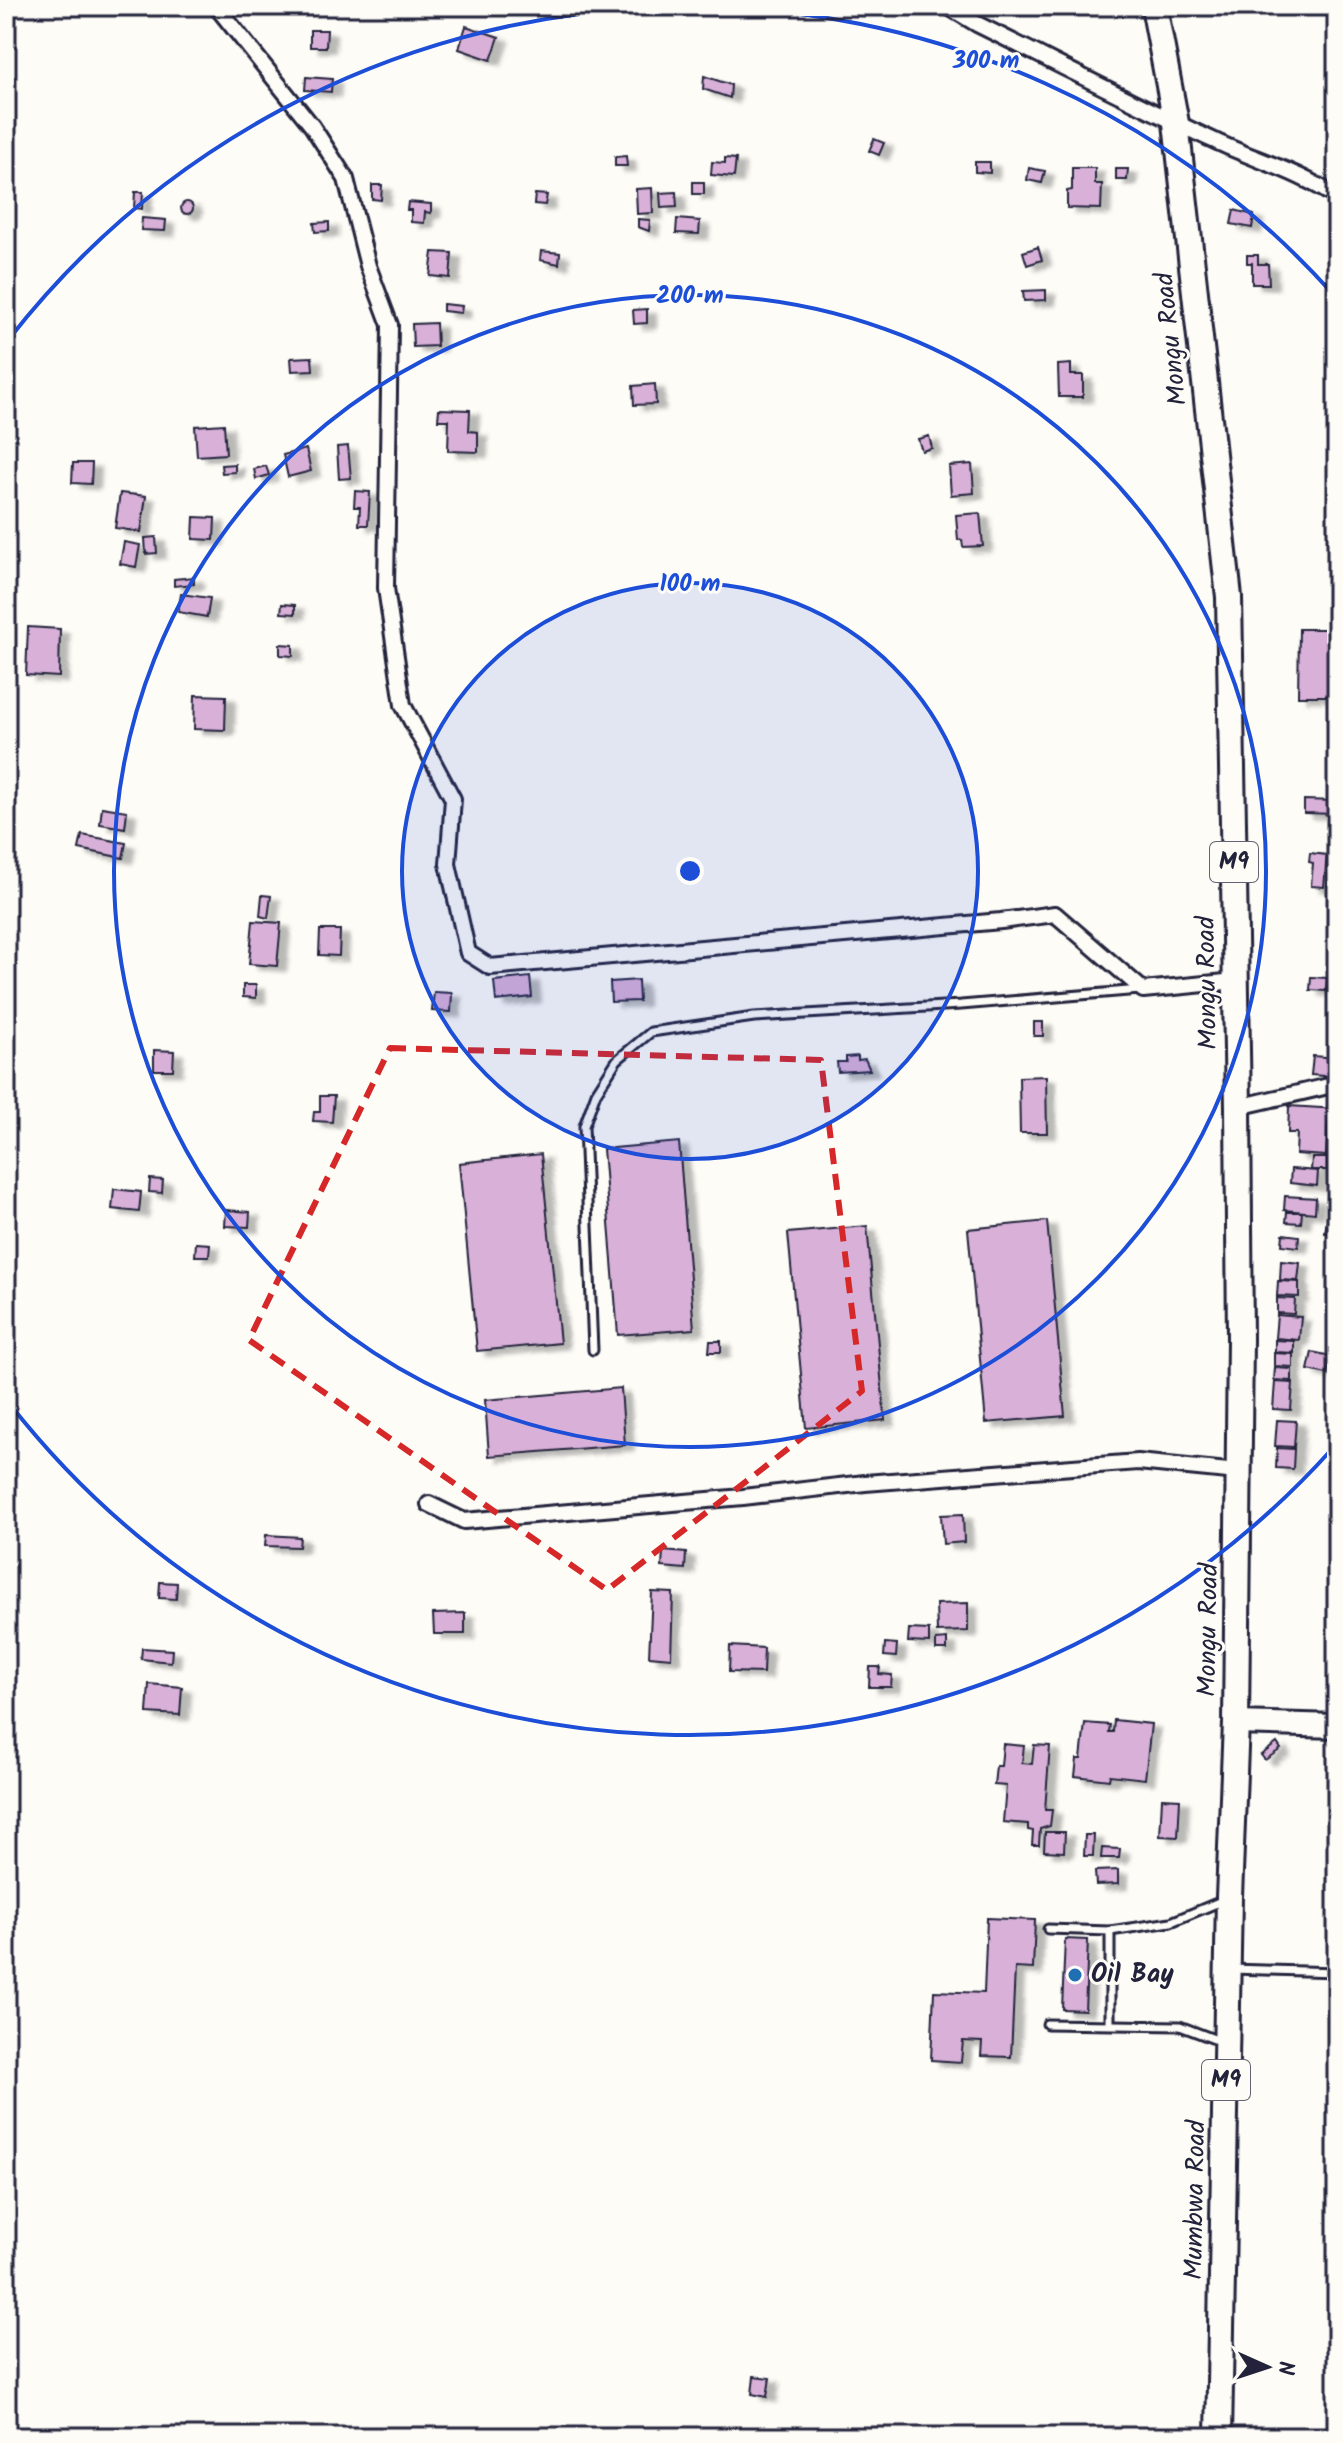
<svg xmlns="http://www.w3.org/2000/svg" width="1343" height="2443" viewBox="0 0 1343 2443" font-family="Kalam,sans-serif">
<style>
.building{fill:#d9b1d8;stroke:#22223b;stroke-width:2;filter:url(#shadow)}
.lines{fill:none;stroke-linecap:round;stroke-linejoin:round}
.service-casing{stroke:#22223b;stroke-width:13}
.minor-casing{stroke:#22223b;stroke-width:20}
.secondary-casing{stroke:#22223b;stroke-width:28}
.primary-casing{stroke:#22223b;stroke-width:30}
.service{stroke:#fdfcf7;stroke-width:7}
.minor{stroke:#fdfcf7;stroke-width:14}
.secondary{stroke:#fdfcf7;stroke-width:22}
.primary{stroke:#fdfcf7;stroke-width:24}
.marked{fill:none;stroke:#d62828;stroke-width:6;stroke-dasharray:16 10;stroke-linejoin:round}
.ring{fill:none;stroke:#1d4ed8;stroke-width:4}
.poi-dot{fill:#1f6fb2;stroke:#fdfcf7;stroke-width:3}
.labels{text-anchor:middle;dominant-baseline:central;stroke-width:6;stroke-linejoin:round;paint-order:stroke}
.shield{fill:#fdfcf7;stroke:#646373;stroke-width:2}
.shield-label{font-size:24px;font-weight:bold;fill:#22223b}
.street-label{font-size:26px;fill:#22223b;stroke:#fdfcf7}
.poi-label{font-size:26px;font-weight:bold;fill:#22223b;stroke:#fdfcf7;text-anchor:start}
.centre{fill:#1d4ed8;stroke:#fdfcf7;stroke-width:4}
.ring-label{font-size:24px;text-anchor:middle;font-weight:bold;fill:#1d4ed8;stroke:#fdfcf7;stroke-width:6;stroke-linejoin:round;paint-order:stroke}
</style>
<defs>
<filter id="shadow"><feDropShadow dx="9" dy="5" stdDeviation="2" flood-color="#0004"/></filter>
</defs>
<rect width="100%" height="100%" fill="#fdfcf7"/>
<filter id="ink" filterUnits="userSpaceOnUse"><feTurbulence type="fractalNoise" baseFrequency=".0125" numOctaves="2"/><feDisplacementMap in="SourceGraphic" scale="16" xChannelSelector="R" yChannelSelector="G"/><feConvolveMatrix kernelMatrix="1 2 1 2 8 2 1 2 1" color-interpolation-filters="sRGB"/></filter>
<g filter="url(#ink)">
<g class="building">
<polygon points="466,26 499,37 491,60 459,49"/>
<polygon points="310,30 327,30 326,47 310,47"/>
<polygon points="704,76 731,85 730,98 703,89"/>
<polygon points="306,77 332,79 331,92 305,90"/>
<polygon points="874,139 884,143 879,155 869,151"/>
<polygon points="626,156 627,166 615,166 615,157"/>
<polygon points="725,158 736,159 734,177 711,175 712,162 725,163"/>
<polygon points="975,162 990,162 990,173 975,172"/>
<polygon points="1029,168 1045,171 1042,183 1027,180"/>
<polygon points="1072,168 1095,168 1095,184 1102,184 1101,209 1067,208 1067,191 1072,190"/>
<polygon points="1116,169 1128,169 1127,180 1116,180"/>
<rect x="693" y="182" width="11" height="12"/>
<polygon points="372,185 382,185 381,200 372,199"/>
<polygon points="652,188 653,213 637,214 636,189"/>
<polygon points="135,192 143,192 142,209 134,208"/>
<polygon points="676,192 677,207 661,208 660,193"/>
<polygon points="535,194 547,195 545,205 534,204"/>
<circle cx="187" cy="208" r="6"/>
<polygon points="408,202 431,204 431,213 425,212 424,223 411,222 411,210 407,210"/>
<polygon points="1234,210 1254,215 1252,228 1231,224"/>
<polygon points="142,218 166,220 165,231 141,230"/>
<polygon points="638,219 650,220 649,231 638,227"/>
<polygon points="677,219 700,221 699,234 676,233"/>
<polygon points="329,222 329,231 315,232 314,223"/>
<polygon points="1038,247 1042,260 1027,265 1023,252"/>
<polygon points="541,251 560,253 559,264 540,260"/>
<polygon points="433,252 452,253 450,278 430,276"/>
<polygon points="1247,255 1258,255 1258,264 1268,264 1269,284 1252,284 1252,263 1247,263"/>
<polygon points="1046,290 1046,300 1024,301 1023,291"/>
<polygon points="443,304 462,306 461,313 443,311"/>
<polygon points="647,309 647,323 634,324 633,310"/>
<polygon points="436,323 437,346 413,347 412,324"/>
<polygon points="312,357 313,370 292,371 291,358"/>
<polygon points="1071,364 1071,375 1083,375 1083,397 1059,397 1058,365"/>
<polygon points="655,384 656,404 634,405 633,386"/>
<polygon points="439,409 470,410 469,431 478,432 478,452 448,451 449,420 438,420"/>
<polygon points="224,424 226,454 197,456 195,426"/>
<polygon points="929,436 932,448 922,451 918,439"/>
<polygon points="348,446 351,478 339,479 337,447"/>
<polygon points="306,449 311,471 288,477 283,455"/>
<polygon points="73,463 92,463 91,484 72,483"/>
<polygon points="235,464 235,472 222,473 221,465"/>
<polygon points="972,464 974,493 951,495 949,466"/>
<polygon points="266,466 269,475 256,479 254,469"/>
<polygon points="355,491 370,492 368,525 359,525 360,507 354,507"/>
<polygon points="120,493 146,496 141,532 115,528"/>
<polygon points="980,513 983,546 963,547 962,540 958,540 956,515"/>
<polygon points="194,517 215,518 214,540 193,539"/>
<polygon points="156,537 157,553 146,554 145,538"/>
<polygon points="124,542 140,545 136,567 120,564"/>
<polygon points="1334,572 1337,572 1337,605 1331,604"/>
<polygon points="194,577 194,584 174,586 174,579"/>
<polygon points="181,594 210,598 207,617 178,612"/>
<polygon points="282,604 295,605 295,614 281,613"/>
<polygon points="28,627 60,629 59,677 26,675"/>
<polygon points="1299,629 1337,629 1337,654 1332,654 1332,696 1298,696"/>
<polygon points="280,644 293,645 293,656 280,655"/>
<polygon points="195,695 226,696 225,730 194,729"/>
<polygon points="1304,800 1335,801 1335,814 1304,813"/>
<polygon points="102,807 127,811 125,828 100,824"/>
<polygon points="82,835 126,843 123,858 79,849"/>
<polygon points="1310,853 1327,855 1324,887 1311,886 1313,863 1309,862"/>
<polygon points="262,895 271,896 268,918 260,916"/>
<polygon points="253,921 281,923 277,966 249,964"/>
<polygon points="320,930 340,930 339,956 319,955"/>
<polygon points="530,977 532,997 496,1001 494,981"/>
<polygon points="1311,977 1327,978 1326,991 1310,990"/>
<polygon points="638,980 639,1001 611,1002 610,982"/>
<polygon points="243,985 256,985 256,998 243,997"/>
<polygon points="434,992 452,993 451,1012 432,1011"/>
<rect x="1034" y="1022" width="9" height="14"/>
<polygon points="154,1050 174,1051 173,1070 154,1070"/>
<polygon points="858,1056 858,1060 865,1059 870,1070 838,1072 837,1062 846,1062 846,1057"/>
<polygon points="1313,1056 1337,1058 1337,1077 1311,1075"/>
<polygon points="1046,1076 1047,1133 1020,1133 1019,1077"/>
<polygon points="320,1096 334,1096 332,1122 313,1121 314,1112 320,1112"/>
<polygon points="1289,1106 1337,1109 1337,1124 1328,1124 1326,1156 1296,1154 1297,1133 1288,1133"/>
<polygon points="679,1142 694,1329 618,1335 603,1149"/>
<polygon points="541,1154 560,1343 477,1351 459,1163"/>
<polygon points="1312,1158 1327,1158 1327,1170 1311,1170"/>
<polygon points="1291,1169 1318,1171 1317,1186 1290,1183"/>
<polygon points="150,1179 163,1180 162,1193 149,1192"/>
<polygon points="114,1189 141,1192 139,1212 112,1209"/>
<polygon points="1285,1196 1316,1198 1315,1213 1284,1210"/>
<polygon points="1329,1209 1337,1210 1337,1235 1325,1233"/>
<polygon points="226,1210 250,1212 249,1227 225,1226"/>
<polygon points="1287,1212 1302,1212 1301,1223 1286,1222"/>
<polygon points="1047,1221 1065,1416 986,1423 968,1229"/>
<polygon points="867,1226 885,1420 806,1428 788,1233"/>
<polygon points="1283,1234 1299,1236 1298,1247 1282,1245"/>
<polygon points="196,1243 210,1244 209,1256 195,1256"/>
<polygon points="1281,1261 1300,1263 1298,1281 1280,1280"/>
<polygon points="1278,1281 1299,1282 1299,1297 1277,1296"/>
<polygon points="1277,1298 1295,1299 1294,1314 1277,1313"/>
<polygon points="1277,1315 1301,1317 1299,1340 1275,1338"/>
<polygon points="1275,1340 1294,1341 1294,1353 1275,1352"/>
<polygon points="710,1341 721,1341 721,1352 709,1352"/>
<polygon points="1312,1352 1331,1356 1327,1374 1308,1370"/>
<polygon points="1274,1353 1293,1354 1293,1367 1274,1366"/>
<polygon points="1275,1368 1292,1369 1292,1381 1274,1380"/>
<polygon points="1275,1382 1293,1383 1291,1410 1273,1409"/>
<polygon points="621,1388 625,1445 489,1456 485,1400"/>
<polygon points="1277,1420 1296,1421 1294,1447 1275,1446"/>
<polygon points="1277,1448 1294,1449 1293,1469 1276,1468"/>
<polygon points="963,1514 964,1542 943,1544 941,1515"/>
<polygon points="266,1535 300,1537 299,1547 265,1546"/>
<polygon points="663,1551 686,1553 685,1569 662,1567"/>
<polygon points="160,1582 177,1583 176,1599 159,1598"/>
<polygon points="652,1592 673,1593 671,1658 649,1656"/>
<polygon points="968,1603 968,1631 937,1632 936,1604"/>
<polygon points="465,1613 465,1634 434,1634 433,1614"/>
<polygon points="909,1629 929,1630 929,1643 908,1642"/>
<polygon points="947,1639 947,1650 936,1650 936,1640"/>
<polygon points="885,1643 897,1644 896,1657 884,1656"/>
<polygon points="730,1646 764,1648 763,1673 729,1672"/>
<polygon points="142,1648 172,1650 171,1662 141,1659"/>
<polygon points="870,1667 880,1667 879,1674 892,1675 891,1687 869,1687"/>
<polygon points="149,1684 182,1687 180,1715 147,1713"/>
<polygon points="1114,1720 1151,1724 1145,1779 1110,1775 1109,1780 1075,1776 1077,1759 1081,1759 1085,1723 1110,1725 1109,1732 1113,1732"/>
<polygon points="1277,1743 1281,1749 1265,1760 1261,1755"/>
<polygon points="1003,1744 1024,1746 1022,1763 1032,1764 1034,1745 1050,1746 1045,1810 1052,1810 1050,1826 1040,1829 1039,1845 1032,1845 1033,1831 1028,1830 1028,1824 1003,1822 1006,1786 994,1785 996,1766 1001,1766"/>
<polygon points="1162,1798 1180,1799 1178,1837 1160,1836"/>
<polygon points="1045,1832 1065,1832 1064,1852 1044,1851"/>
<polygon points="1085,1835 1094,1835 1093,1856 1084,1856"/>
<polygon points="1102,1848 1120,1849 1119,1858 1101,1858"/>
<polygon points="1118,1870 1118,1884 1096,1885 1095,1871"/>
<polygon points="987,1918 1035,1920 1033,1969 1015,1968 1011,2057 981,2056 982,2042 963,2041 961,2062 931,2060 934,1991 984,1993"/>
<polygon points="1065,1939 1088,1940 1085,2010 1062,2009"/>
<polygon points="754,2376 770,2378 767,2397 752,2394"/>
</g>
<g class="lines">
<defs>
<g id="service">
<polyline points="593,1350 584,1126 596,1093 617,1060 651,1032 754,1017 961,1005 1140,990"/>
<polyline points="1048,1929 1110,1931 1171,1922 1224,1900"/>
<polyline points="1230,1969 1337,1972"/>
<polyline points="1047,2024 1180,2026 1222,2042"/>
<polyline points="1110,2024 1110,1931"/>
</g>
<g id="minor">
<polyline points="216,6 312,126 346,179 368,266 390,325 386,588 403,705 453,799 448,864 468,953 490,967 1001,921 1055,914 1143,990 1236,981"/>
<path d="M947,6L977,24C1056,63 1135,104 1215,141C1255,160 1301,172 1337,198"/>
<polyline points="1238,1107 1337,1084"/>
<polyline points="429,1504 464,1521 743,1497 865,1483 1138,1462 1238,1472"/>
</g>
<polyline id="secondary" points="1236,1723 1337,1726"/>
<polyline id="primary" points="1154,6 1176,123 1229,597 1238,1107 1240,1339 1236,1723 1229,1897 1219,2437"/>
</defs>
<use href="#service" class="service-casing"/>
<use href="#minor" class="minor-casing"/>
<use href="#secondary" class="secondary-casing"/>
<use href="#primary" class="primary-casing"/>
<use href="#service" class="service"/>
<use href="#minor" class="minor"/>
<use href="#secondary" class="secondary"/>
<use href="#primary" class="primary"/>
</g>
</g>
<path class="marked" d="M390,1048L821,1060L862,1391L607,1590L249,1340Z"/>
<circle cx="690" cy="871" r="288" fill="#1d4ed8" fill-opacity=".12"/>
<g class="ring">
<circle cx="690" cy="871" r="288"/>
<circle cx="690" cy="871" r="576"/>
<path d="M1332 1449A864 864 0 0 1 9 1403M9 339A864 864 0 0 1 1332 293"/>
</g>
<circle class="poi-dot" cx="1075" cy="1975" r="8"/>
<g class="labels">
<g class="shield">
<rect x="1210" y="842" width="48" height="40" rx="6"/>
<rect x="1202" y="2060" width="48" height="40" rx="6"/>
</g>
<g class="shield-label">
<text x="1234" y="862">M9</text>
<text x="1226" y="2080">M9</text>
</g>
<g class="street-label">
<text transform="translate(1172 339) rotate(-96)">Mongu Road</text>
<text transform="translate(1208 983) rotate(-91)">Mongu Road</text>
<text transform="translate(1209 1630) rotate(-89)">Mongu Road</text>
<text transform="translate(1196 2200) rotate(-89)">Mumbwa Road</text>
</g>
<g class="poi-label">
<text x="1091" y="1975">Oil Bay</text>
</g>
</g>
<circle cx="690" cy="871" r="12" class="centre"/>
<g class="ring-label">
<text x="986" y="68">300 m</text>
<text x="690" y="303">200 m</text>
<text x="690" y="591">100 m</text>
</g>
<rect width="1343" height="2443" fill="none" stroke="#fdfcf7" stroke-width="32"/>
<rect x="16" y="16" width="1311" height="2411" fill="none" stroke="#22223b" stroke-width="3" filter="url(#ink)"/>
<g transform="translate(1267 2367) rotate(93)" stroke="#fdfcf7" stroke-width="6" paint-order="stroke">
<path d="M0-6L14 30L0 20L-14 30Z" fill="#22223b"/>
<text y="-12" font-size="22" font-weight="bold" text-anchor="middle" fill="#22223b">N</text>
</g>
</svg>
